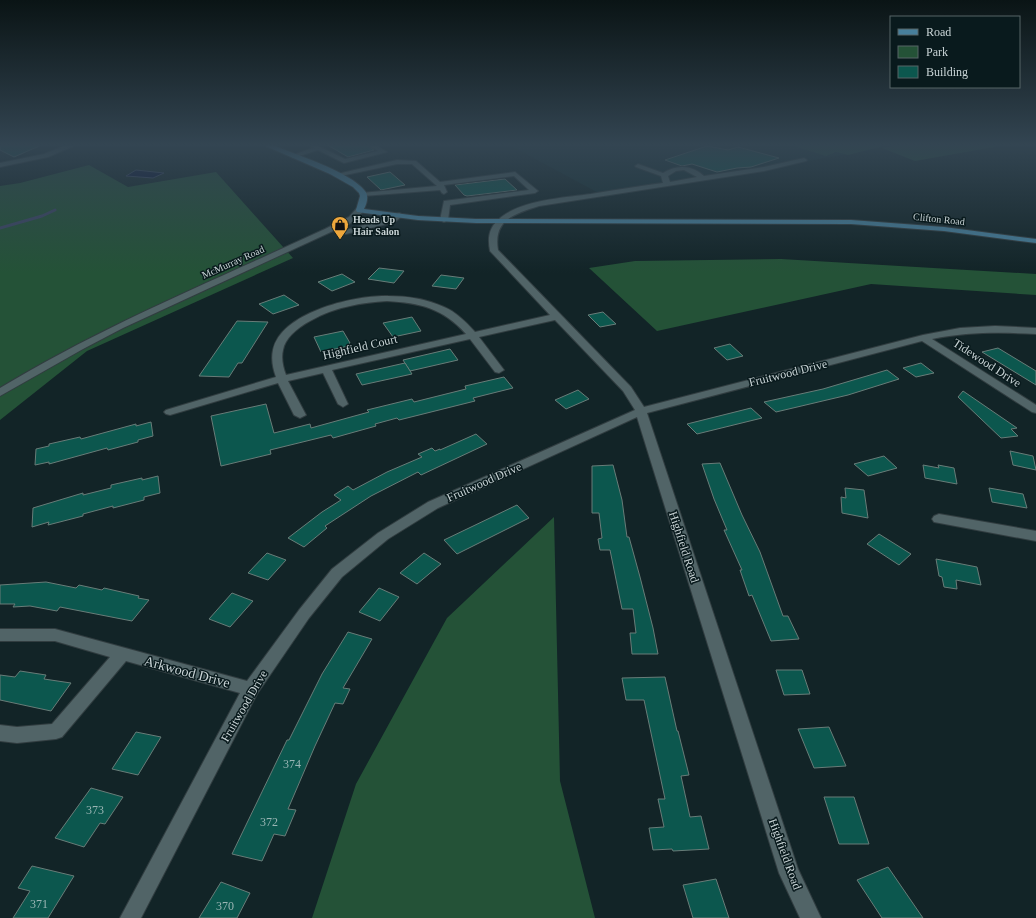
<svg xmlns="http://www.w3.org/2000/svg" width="1036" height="918" viewBox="0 0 1036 918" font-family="Georgia,serif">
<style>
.built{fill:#142e32}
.green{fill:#245237}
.water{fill:#010935;stroke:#3d4665}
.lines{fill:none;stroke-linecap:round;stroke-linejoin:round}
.stream{stroke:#3d4665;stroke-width:3}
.building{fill:#0c574e;stroke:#687c78}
.minor-casing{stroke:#313d40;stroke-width:2}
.major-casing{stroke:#313d40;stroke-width:2}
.minor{fill:#516467;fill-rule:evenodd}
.major{fill:#477f9b;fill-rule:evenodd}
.labels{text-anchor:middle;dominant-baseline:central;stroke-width:3;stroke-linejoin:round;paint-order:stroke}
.far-poi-label{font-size:10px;font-weight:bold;fill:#c9d4d6;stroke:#091a1d;text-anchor:start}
.far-street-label{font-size:10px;fill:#c9d4d6;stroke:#091a1d}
.street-label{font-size:12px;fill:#c9d4d6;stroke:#091a1d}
.near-number-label{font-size:12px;fill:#9ab5b4}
.near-street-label{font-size:14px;fill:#c9d4d6;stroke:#091a1d}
</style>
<rect width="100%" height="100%" fill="#122427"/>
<polygon class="built" points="527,144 903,144 606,197 513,147"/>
<g class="green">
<polygon points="796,144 887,144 887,145 848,155 836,152 826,156 794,146"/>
<polygon points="903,144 1011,144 915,161 882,148"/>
<polygon points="89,165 128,187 216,172 293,258 87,351 0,420 0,186 20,183"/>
<polygon points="781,259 1036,274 1036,295 871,284 657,331 589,268 635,261"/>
<polygon points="554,517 560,781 595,918 312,918 356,784 447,618"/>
</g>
<polygon class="water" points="136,170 164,173 153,178 126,176"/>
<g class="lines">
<polyline class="stream" points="0,228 42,216 55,210"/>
</g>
<g class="building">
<polygon points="0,144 44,144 14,157 0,150"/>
<polygon points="326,144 365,144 374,150 348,157"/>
<polygon points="707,146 728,150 738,147 779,158 751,167 737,168 717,172 692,164 682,166 665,160"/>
<polygon points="390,172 405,185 381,190 367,177"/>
<polygon points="505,179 517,190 467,196 464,195 455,185"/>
<polygon points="379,268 404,271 394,283 368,279"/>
<polygon points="342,274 355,282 332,291 318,282"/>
<polygon points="441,275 464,278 456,289 432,286"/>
<polygon points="284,295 299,305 273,314 259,304"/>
<polygon points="603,312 616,324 600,327 588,315"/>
<polygon points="412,317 421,331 393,337 383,323"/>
<polygon points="237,321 268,322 242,363 238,363 229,377 199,376"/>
<polygon points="343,331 350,343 349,344 349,346 321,352 314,337"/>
<polygon points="730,344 743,356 727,360 714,348"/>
<polygon points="998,348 1036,371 1036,385 982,352"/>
<polygon points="450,349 458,360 410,371 403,360"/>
<polygon points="405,363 412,374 362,385 356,374"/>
<polygon points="921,363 934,373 916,377 903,368"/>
<polygon points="887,370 899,379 848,395 776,412 764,402 823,389"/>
<polygon points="504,377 513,388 473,398 475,401 399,420 397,418 375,424 376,426 333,438 331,435 270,450 271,454 221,466 211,416 266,404 274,433 310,424 311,428 369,412 367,410 412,399 414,402 466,389 465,386"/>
<polygon points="578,390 589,399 566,409 555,400"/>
<polygon points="963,391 1017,428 1011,429 1018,436 1001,438 958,397"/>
<polygon points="751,408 762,418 697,434 687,424"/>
<polygon points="151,422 153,436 138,440 138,442 108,450 107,448 49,464 49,462 35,465 36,449 49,446 49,444 80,437 81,439 136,424 136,426"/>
<polygon points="476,434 487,444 421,475 418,472 371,496 325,526 327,528 304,547 288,538 322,512 341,500 334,495 348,486 353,490 387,472 422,457 418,454 432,448 435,451 440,449 440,450"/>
<polygon points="1010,451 1033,456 1036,470 1013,465"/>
<polygon points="884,456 897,468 868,476 854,464"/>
<polygon points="720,463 742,515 760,552 783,616 788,616 799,639 771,641 752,595 749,596 740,570 742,570 724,530 727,530 714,499 702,464"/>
<polygon points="613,465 622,500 627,537 629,537 640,577 653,628 658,654 632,654 630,633 636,633 633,609 622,609 610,550 600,550 598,539 602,538 599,513 592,513 592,466"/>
<polygon points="923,465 939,468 938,465 954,468 957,484 925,478"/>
<polygon points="158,476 160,493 144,497 144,500 113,508 113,506 83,514 83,516 48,525 49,522 32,527 33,508 83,493 83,495 111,488 111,485 142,478 142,480"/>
<polygon points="845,488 864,490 868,518 842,513 841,497 846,498"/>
<polygon points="989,488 1023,494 1027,508 992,502"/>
<polygon points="517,505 529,518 457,554 444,540"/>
<polygon points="879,534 911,554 899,565 867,544"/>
<polygon points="267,553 286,560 268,580 248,573"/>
<polygon points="424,553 441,564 417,584 400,573"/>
<polygon points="936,559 977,567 981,585 956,580 957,589 944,587 942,577 939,576"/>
<polygon points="46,582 76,588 79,585 102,590 104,588 139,596 138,598 149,600 132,621 60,607 57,611 30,606 13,607 15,604 0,604 0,585"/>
<polygon points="379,588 399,597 380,621 359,612"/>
<polygon points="232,593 253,601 230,627 209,619"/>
<polygon points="348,632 372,639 343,688 350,689 343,704 335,703 315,746 288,809 296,810 285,836 274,834 262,861 232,854 287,740 289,740 322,674"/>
<polygon points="776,670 802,670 810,694 784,695"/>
<polygon points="20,671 46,675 44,679 71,683 51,711 0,700 0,675 15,677"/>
<polygon points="665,677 677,731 678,731 689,775 681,776 690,817 701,816 709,849 673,851 672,849 653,850 649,828 664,827 658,799 665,799 644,700 626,700 622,678"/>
<polygon points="829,727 846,766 814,768 798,729"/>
<polygon points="136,732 161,737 138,775 112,769"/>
<polygon points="91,788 123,797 105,824 100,823 84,847 55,838"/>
<polygon points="824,797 854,797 869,844 839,844"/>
<polygon points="32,866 74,876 48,918 13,918 30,891 18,888"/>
<polygon points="888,867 923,918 882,918 857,880"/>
<polygon points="716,879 729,918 693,918 683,885"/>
<polygon points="221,882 250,893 237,918 199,918"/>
</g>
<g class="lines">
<defs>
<g id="minor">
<polygon points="69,144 78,144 48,157 0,167 0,163 44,154"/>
<polygon points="314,144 345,159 378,151 366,144 374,144 387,152 344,163 318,150 293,158 290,156 313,148 311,146"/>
<path d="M804,158L807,160L806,161L764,171L539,206C514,214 493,220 498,250L631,387L644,407L923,335L960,328L995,326L1036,328V334C999,332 968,332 932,339L1036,405V413L1032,412L922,341L647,413L798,869L821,918H800L779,873L637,417L438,508L388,539L342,577L309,618L257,694L141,918H120L240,693L126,661L62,737L56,739L17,743L0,741V725L17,727L52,724L110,657L55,641H0V629H55L247,681L299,610L332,569L378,533L428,502L635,410L623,391L555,320L479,337L504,370L499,373L495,372L470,339L332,370L348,404L343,407L338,404L323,373L288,381L306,415L300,418L294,415L278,383L170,415L166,414L164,412L166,410L276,377C273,369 271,359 273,350C281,312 355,295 388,296C407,296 427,299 444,307C456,312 466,322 475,332L550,315L490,251C488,240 488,231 496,222C516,200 563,198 591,194C615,190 639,186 663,183L661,176L636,167L635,166L638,164L663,173C677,164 692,165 704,176L764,167ZM684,170L697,177L670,182L668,176L676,171ZM387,301C420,303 443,308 466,334L286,375C283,367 281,358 283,350C287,327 329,310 350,306C362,303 374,302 387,301Z"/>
<polygon points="397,160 416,161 440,182 515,172 538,191 535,193 450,205 448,220 444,222 440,220 444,201 529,190 514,176 444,185 447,192 444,194 442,193 440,190 363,196 360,194 361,193 437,186 412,164 397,164 336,177 333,175"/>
<path d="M357,208H363L364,210L355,221L340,228L346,230L389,218L399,213L403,215L395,222L346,234L333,231L123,328L83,349L0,396V388C104,325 215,280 325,229L349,217Z"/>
<polygon points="939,514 1036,531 1036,541 934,522 932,519 934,516"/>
</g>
<path id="major" d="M261,144H270C293,154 350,171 365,191C369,196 367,203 364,209L418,216L476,219L851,220L944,227L1036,239V243L944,231L851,224L476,223L418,220L357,212L356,210L360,196L359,193L353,187L330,174Z"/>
</defs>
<use href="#minor" class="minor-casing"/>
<use href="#major" class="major-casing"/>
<use href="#minor" class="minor"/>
<use href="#major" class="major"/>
</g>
<linearGradient id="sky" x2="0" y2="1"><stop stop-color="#0a1415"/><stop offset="0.53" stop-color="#334552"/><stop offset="1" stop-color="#334552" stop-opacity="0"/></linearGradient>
<rect width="1036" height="273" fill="url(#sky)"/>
<defs>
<symbol id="shop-pin" viewBox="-11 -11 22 30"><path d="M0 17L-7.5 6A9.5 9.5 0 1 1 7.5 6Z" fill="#eea73c" stroke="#091a1d"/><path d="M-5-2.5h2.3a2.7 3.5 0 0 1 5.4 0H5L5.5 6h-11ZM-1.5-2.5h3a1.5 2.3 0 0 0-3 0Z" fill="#111"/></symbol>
</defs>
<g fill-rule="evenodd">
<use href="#shop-pin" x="330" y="215" width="20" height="27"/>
</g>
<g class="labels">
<g class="far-poi-label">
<text x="353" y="219">Heads Up<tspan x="353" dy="12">Hair Salon</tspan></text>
</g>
<g class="far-street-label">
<text transform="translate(939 219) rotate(6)">Clifton Road</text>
<text transform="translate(233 262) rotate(-24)">McMurray Road</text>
</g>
<g class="street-label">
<text transform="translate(360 347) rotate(-13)">Highfield Court</text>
<text transform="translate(987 363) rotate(33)">Tidewood Drive</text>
<text transform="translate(788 373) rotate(-14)">Fruitwood Drive</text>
<text transform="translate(484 482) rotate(-24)">Fruitwood Drive</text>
<text transform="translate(684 547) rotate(72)">Highfield Road</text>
<text transform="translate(244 706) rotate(-60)">Fruitwood Drive</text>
<text transform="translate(785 854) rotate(70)">Highfield Road</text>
</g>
<g class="near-number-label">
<text x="292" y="764">374</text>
<text x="95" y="810">373</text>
<text x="269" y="822">372</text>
<text x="39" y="904">371</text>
<text x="225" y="906">370</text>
</g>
<g class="near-street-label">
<text transform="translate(187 672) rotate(15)">Arkwood Drive</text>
</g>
</g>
<rect x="890" y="16" width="130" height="72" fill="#091a1d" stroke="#566467"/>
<rect x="898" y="29" width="20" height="6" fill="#477f9b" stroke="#566467"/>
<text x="926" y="36" font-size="12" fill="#c9d4d6">Road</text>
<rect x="898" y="46" width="20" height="12" fill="#245237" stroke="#566467"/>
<text x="926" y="56" font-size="12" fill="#c9d4d6">Park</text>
<rect x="898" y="66" width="20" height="12" fill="#0c574e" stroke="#566467"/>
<text x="926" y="76" font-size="12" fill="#c9d4d6">Building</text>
</svg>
